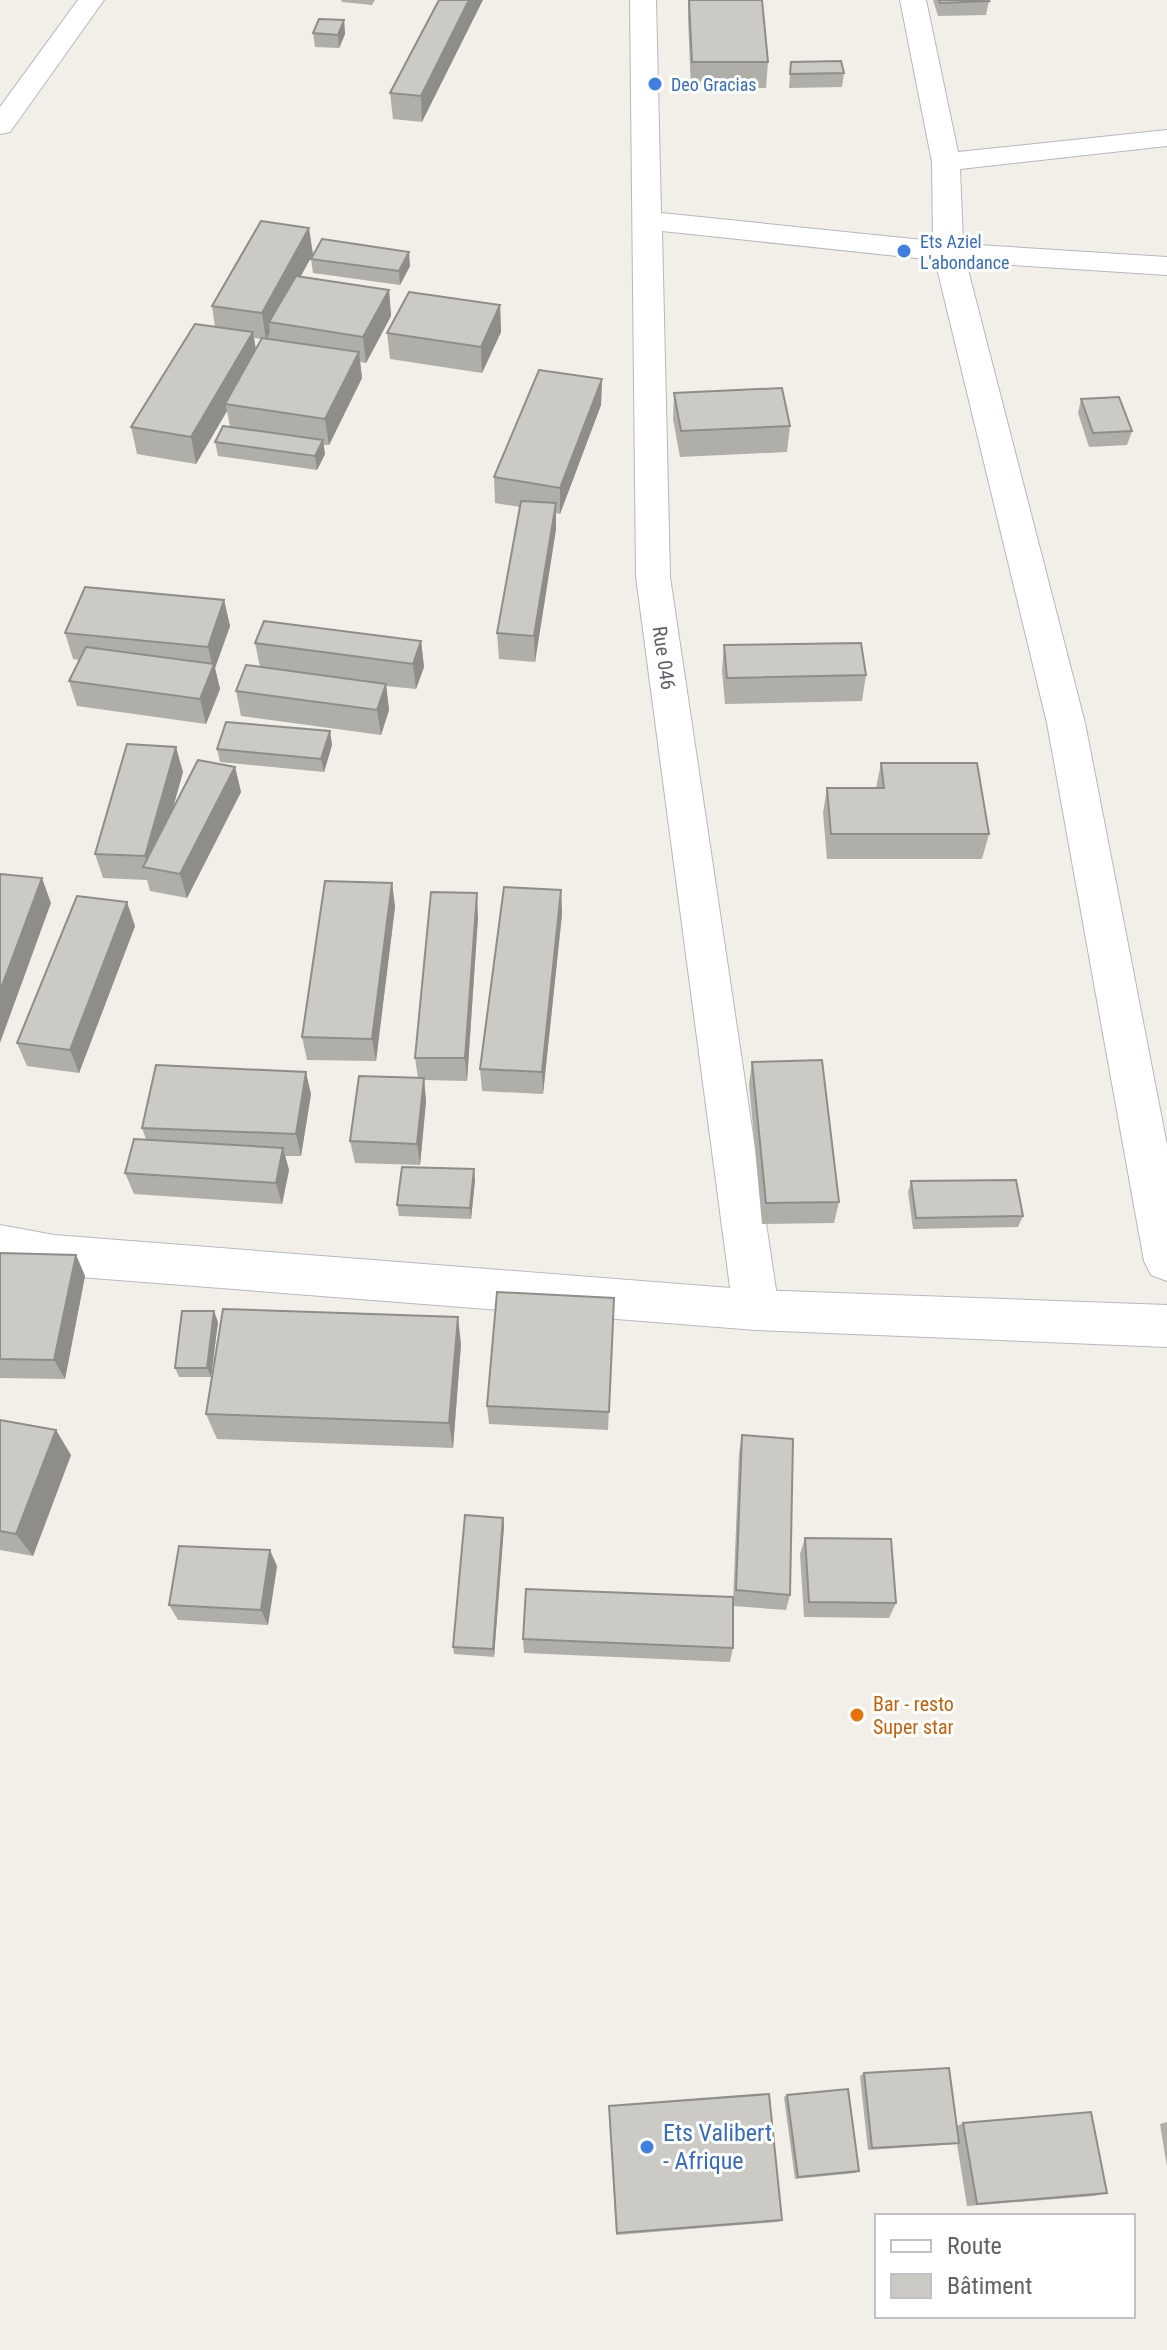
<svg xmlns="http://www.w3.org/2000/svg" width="1167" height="2350" viewBox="0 0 1167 2350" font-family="'Roboto Condensed',sans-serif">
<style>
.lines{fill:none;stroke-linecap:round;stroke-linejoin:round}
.street-casing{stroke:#b5b8bc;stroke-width:2}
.secondary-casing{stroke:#b6babf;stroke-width:2}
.street{fill:#fff;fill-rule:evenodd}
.secondary{fill:#fff;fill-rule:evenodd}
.wall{fill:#afaea9;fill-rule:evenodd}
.shaded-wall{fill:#8f8d8a}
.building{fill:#cccac5;stroke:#8f8d8a;stroke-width:2}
.shop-dot{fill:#3f7fe0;stroke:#fff;stroke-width:3}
.food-dot{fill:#e8710a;stroke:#fff;stroke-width:3}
.labels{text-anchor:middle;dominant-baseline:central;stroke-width:6;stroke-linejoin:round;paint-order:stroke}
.far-shop-label{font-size:18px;fill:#366cbe;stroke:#fff;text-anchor:start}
.street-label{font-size:20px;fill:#5f6368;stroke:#fff}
.food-label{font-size:20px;fill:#c56008;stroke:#fff;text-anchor:start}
.near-shop-label{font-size:24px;fill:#366cbe;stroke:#fff;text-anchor:start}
</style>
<rect width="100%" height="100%" fill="#f1efe8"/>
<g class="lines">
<defs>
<g id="street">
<polygon points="78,0 104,0 10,132 0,134 0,107"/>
<polygon points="630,0 656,0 661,213 933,241 932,162 900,0 926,0 958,152 1167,130 1167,146 960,169 963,244 1167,257 1167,275 966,262 1085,723 1167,1145 1167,1281 1151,1275 1144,1261 1047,723 935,260 662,231 670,577 779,1310 772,1324 756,1330 740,1324 733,1310 636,577"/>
</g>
<polygon id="secondary" points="0,1225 54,1235 756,1290 1167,1305 1167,1347 756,1330 54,1275 0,1265"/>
</defs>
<use href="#street" class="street-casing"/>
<use href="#secondary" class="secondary-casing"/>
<use href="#street" class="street"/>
<use href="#secondary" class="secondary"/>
</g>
<g class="wall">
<polygon points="341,0 375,0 372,5 342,2"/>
<polygon points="439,0 422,122 393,119 390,93"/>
<polygon points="688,0 762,0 768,62 766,88 691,88 688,19"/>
<polygon points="933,0 988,0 989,1 986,15 938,16"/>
<polygon points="344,20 345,34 339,48 315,47 313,33"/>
<polygon points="791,62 844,73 842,87 789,88"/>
<path d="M313,254L300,277L389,290L391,316L366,363L360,362L362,378L329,445H323L325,454L317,470L218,456L215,442L230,427L227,411L196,464L137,454L131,427L215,327L212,306ZM254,338L261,339L256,349Z"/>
<polygon points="311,259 410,266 400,285 313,273"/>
<polygon points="500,305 501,332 482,373 390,359 387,333"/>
<polygon points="602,379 601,405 560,514 556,513 556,529 535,662 499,659 497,633 520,507 495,503 494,477"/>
<polygon points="674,393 790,426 787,452 680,457 673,419"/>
<polygon points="1081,399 1132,431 1127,445 1089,447 1078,413"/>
<polygon points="224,600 230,626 215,668 220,689 206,724 77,706 69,681 79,660 73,659 65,633"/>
<polygon points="421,641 424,667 416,689 386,686 389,710 381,735 241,716 236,691 260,667 255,643"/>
<polygon points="724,645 866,675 862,701 725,704 722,671"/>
<polygon points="330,731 332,745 324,772 220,762 217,749"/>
<polygon points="881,763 989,834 982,859 827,859 823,813 827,788 876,788"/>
<polygon points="235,767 241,792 187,898 150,891 147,880 103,878 95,854 183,772 172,810"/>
<polygon points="392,883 395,907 376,1061 307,1060 302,1037"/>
<polygon points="561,890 562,914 543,1094 482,1091 480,1069"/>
<polygon points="478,917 467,1081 424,1080 426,1101 420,1165 355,1163 350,1141 418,1078 415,1058"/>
<polygon points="135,926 79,1073 27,1066 17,1043"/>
<polygon points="752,1062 839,1202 834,1223 762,1224 749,1084"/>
<polygon points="311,1094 301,1156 285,1156 289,1170 282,1204 134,1194 125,1173 146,1139 142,1128"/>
<polygon points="475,1180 471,1219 399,1216 397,1205"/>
<polygon points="911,1181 1023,1216 1018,1227 913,1229 908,1192"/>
<polygon points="0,1253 76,1255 85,1276 65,1379 0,1378"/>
<polygon points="614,1298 608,1430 489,1424 487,1406"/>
<polygon points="218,1322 211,1377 179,1377 175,1368"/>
<polygon points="461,1344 453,1448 217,1439 206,1414"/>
<polygon points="0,1420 71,1455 33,1556 0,1550"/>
<polygon points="742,1435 790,1595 786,1610 733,1606 733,1648 730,1662 524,1653 523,1639 733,1603 739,1453"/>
<polygon points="503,1518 504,1526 494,1657 454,1654 453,1647"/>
<polygon points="805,1538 896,1603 889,1618 804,1617 800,1554"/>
<polygon points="277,1566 268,1625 178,1620 169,1605"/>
<polygon points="864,2073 957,2126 963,2123 1107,2193 1094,2196 967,2206 957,2144 868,2150 860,2076"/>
<polygon points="787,2095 859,2171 855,2173 795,2179 784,2097"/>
<polygon points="609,2106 782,2220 777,2222 616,2235"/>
<polygon points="1167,2122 1167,2167 1160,2124"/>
</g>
<g class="shaded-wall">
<polygon points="469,0 483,0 422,122 421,96"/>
<polygon points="344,20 345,34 339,48 338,35"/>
<polygon points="309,228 313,254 275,323 269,322 270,332 266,340 262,313"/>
<polygon points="409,252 410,266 400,285 399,271"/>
<polygon points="389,290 391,316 366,363 363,337"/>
<polygon points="500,305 501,332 482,373 481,347"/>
<polygon points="253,332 257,359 225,404 227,411 196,464 191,437"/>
<polygon points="359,352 362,378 329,445 325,419"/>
<polygon points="602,379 601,405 560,514 560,488"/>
<polygon points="323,440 325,454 317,470 315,456"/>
<polygon points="556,503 556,529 535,662 534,636"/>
<polygon points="224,600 230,626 215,668 220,689 206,724 200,699 213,668 208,647"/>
<polygon points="421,641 424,667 416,689 413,664"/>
<polygon points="386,684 389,710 381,735 377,710"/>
<polygon points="330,731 332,745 324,772 321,759"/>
<polygon points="176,747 183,772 156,869 149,868 145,856"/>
<polygon points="235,767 241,792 187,898 180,874"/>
<polygon points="42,878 51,903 0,1043 0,991"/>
<polygon points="392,883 395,907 376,1061 372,1039"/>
<polygon points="561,890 562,914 543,1094 542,1072"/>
<polygon points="477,893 478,917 467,1081 465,1058"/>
<polygon points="127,902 135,926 79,1073 70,1050"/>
<polygon points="306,1072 311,1094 301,1156 296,1134"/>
<polygon points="424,1078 426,1101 420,1165 417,1144"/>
<polygon points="283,1148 289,1170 282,1204 276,1183"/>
<polygon points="474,1169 475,1180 471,1219 470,1208"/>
<polygon points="76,1255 85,1276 65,1379 54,1360"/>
<polygon points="214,1311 218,1322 211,1377 207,1368"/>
<polygon points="458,1317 461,1344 453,1448 449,1423"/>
<polygon points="56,1430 71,1455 33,1556 16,1534"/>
<polygon points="503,1518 504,1526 494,1657 493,1649"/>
<polygon points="270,1550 277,1566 268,1625 261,1610"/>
</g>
<g class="building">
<polygon points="439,0 469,0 421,96 390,93"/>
<polygon points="689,0 762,0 768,62 692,62"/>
<polygon points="939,0 988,0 989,1 940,3"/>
<polygon points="319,19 344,20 338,35 313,33"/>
<polygon points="841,61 844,73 790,74 791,62"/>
<polygon points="261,221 309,228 262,313 212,306"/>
<polygon points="322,239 409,252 399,271 311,259"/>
<polygon points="296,276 389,290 363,337 269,322"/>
<polygon points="409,292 500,305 481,347 387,333"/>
<polygon points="195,324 253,332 191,437 131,427"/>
<polygon points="262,338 359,352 325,419 225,404"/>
<polygon points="539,370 602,379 560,488 494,477"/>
<polygon points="782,388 790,426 681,431 674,393"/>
<polygon points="1119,397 1132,431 1093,433 1081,399"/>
<polygon points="223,426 323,440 315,456 215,442"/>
<polygon points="521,501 556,503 534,636 497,633"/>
<polygon points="85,587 224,600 208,647 65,633"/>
<polygon points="264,621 421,641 413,664 255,643"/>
<polygon points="861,643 866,675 727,678 724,645"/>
<polygon points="86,647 214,664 200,699 69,681"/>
<polygon points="246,665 386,684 377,710 236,691"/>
<polygon points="226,722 330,731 321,759 217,749"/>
<polygon points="127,744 176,747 145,856 95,854"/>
<polygon points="198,760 235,767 180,874 143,867"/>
<polygon points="881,763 977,763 989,834 831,834 827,788 884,788"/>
<polygon points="0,874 42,878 0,991"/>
<polygon points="325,881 392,883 372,1039 302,1037"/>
<polygon points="504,887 561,890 542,1072 480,1069"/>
<polygon points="431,892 477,893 465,1058 415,1058"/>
<polygon points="77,896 127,902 70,1050 17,1043"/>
<polygon points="822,1060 839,1202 766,1203 752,1062"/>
<polygon points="156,1065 306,1072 296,1134 142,1128"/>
<polygon points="359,1076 424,1078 417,1144 350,1141"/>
<polygon points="134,1139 283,1148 276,1183 125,1173"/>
<polygon points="402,1167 474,1169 470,1208 397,1205"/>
<polygon points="1016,1180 1023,1216 916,1218 911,1181"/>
<polygon points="0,1253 76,1255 54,1360 0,1359"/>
<polygon points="497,1292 614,1298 609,1412 487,1406"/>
<polygon points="223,1309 458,1317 449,1423 206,1414"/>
<polygon points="182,1311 214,1311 207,1368 175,1368"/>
<polygon points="0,1420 56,1430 16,1534 0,1531"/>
<polygon points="742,1435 793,1439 790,1595 736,1590"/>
<polygon points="465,1515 503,1518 493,1649 453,1647"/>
<polygon points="805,1538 891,1539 896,1603 809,1602"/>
<polygon points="179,1546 270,1550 261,1610 169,1605"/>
<polygon points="526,1589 733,1597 733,1648 523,1639"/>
<polygon points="949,2068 959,2143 872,2148 864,2073"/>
<polygon points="848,2089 859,2171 798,2177 787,2095"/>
<polygon points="769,2094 782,2220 617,2233 609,2106"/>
<polygon points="1091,2112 1107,2193 977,2204 963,2123"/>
</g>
<g class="shop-dot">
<circle cx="655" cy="84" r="8"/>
<circle cx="904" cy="251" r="8"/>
<circle cx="647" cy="2147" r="8"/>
</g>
<circle class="food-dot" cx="857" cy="1715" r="8"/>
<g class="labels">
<g class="far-shop-label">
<text x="671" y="84">Deo Gracias</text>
<text x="920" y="241">Ets Aziel<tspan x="920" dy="21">L'abondance</tspan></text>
</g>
<g class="street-label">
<text transform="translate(664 658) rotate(82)">Rue 046</text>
</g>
<g class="food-label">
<text x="873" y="1704">Bar - resto<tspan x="873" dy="23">Super star</tspan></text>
</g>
<g class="near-shop-label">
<text x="663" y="2133">Ets Valibert<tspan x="663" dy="28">- Afrique</tspan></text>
</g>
</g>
<rect x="875" y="2214" width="260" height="104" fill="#ffffff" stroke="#bfc1c3" stroke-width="2"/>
<rect x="891" y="2240" width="40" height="12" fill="#ffffff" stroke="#bfc1c3" stroke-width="2"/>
<text x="947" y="2254" font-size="24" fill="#5f6368">Route</text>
<rect x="891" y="2274" width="40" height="24" fill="#cccac5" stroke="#bfc1c3" stroke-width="2"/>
<text x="947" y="2294" font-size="24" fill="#5f6368">Bâtiment</text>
</svg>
